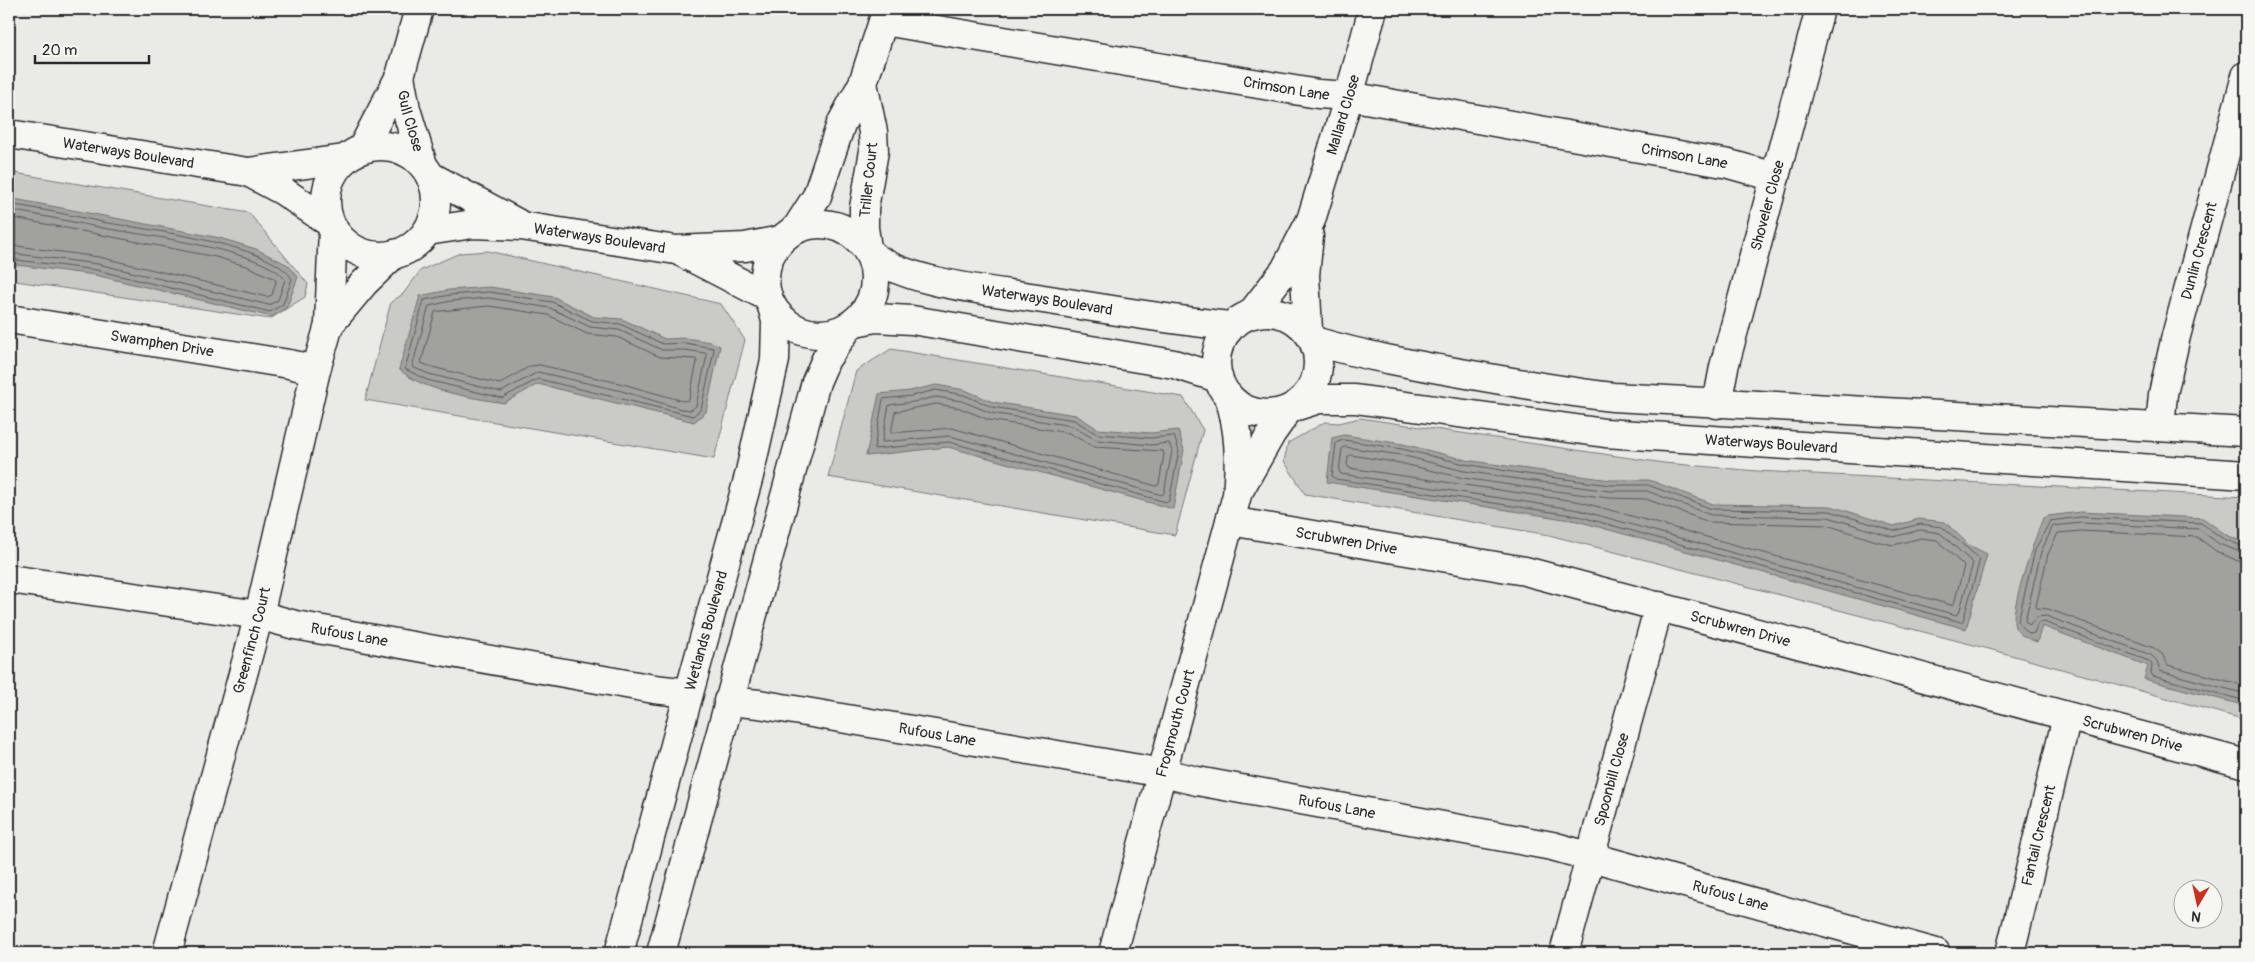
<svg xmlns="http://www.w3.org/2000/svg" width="2255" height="962" viewBox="0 0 2255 962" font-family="Pangolin,sans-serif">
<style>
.green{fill:#cacac7;stroke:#7a7a79}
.water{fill:#a1a19e;stroke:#727270}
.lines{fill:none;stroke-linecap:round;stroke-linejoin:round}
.shore{stroke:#5a5a59;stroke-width:1}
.minor-casing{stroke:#2b2b2b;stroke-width:31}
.minor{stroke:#f6f6f2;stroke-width:28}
.labels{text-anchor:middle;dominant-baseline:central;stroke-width:5;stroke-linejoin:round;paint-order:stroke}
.street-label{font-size:15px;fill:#2b2b2b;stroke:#f6f6f2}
</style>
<rect width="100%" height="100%" fill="#eaeae6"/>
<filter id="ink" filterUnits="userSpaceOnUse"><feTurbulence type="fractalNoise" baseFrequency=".02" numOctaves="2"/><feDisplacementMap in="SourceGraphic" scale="10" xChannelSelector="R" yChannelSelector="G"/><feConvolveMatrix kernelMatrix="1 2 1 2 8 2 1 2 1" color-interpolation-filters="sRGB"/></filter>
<g filter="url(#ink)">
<g class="green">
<polygon points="9,172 249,213 308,284 305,297 270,319 9,280"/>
<polygon points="488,251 721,304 745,340 714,459 365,400 391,302 403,294 421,270 460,253"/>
<polygon points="891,349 1183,397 1203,430 1175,535 828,477 856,371"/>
<polygon points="1360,418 1664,463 1757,471 2246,497 2246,720 1989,649 1549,535 1305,494 1284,461 1288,443 1325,422 1339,423"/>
</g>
<g class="water">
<polygon points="9,198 220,238 256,249 288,265 298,277 287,307 272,317 95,275 9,264"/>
<path d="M490,287L554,297L594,317L622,319L665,339L686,338L710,342L720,346L706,412L694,422L538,384L504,403C473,398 422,391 399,369L420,296L449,290Z"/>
<polygon points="936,385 965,390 993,402 1076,415 1098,429 1151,433 1178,430 1184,450 1173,509 948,447 866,456 879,394 910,391"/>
<polygon points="1344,435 1403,444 1466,460 1520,468 1611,480 1649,480 1713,504 1831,506 1894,526 1919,519 1945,522 1969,545 1987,554 1966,629 1577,521 1327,482 1332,438"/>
<path d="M2080,512L2203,518L2225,534L2246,544V706L2144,679L2148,666L2042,626L2037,642C2029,639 2019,636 2015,627C2008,612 2036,536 2043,518L2048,516Z"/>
</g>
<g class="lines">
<g class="shore">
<path d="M9,204C40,209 71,215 102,222C142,229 273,244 292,279L283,304L270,312L96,270L9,259"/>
<path d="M9,210C40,215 72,222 103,228C137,234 270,251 285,280L278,300L269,305L98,264L9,253"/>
<polyline points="9,217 216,257 249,267 275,279 276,282 272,295 267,297 99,257 9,245"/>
<polygon points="490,292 552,302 592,321 620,324 663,344 685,343 713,348 714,351 701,409 693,416 538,379 502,398 427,380 405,369 424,300 450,295"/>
<polygon points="489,298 550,308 590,327 619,330 662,350 685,350 705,353 707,355 696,406 691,410 681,409 622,391 538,372 501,392 429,374 412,367 429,306 451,301"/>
<polygon points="489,306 548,315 587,334 617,337 660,357 696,359 697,362 689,400 683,401 623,384 540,365 530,366 500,384 432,367 421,363 435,312"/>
<polygon points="936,390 964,395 992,407 1074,420 1097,434 1151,438 1174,436 1179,451 1169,501 1166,502 949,442 874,449 883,399 911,396"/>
<polygon points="936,397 962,401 991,413 1072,426 1096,440 1151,445 1169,443 1172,451 1164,493 1162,495 950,436 882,442 889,405 913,402"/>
<polygon points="937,404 960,408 989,420 1069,433 1094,447 1163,451 1164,454 1159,484 1156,486 952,428 891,433 895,412"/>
<polygon points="1344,440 1402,449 1465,464 1519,473 1610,485 1648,485 1712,509 1830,511 1894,531 1920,524 1942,527 1980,559 1963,621 1961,622 1578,516 1336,479 1332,476 1336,443"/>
<polygon points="1345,447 1401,455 1464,471 1518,479 1610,491 1647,491 1711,515 1828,517 1893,537 1920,530 1940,533 1973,563 1959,613 1956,615 1579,510 1341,474 1339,471 1342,449"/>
<polygon points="1351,455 1400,463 1463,478 1517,486 1609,498 1646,499 1709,522 1827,525 1876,541 1893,545 1921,538 1937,540 1964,566 1954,604 1951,605 1581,502 1349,468 1347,465 1348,457"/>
<polyline points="2246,548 2222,538 2201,523 2080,517 2050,521 2035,550 2018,621 2024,630 2031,634 2034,633 2038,623 2044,622 2149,661 2152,665 2151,673 2153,676 2246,701"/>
<polyline points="2246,554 2219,544 2199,529 2081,523 2053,526 2041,552 2025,621 2029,625 2037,617 2046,616 2151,655 2157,661 2160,671 2246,694"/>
<polyline points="2246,562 2238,561 2216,551 2197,537 2081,531 2058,533 2048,554 2036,606 2037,608 2048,609 2154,648 2162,654 2168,665 2246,686"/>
</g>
<defs>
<g id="minor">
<path id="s1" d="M884,21L1318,94L1349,96L1729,164L1775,177"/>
<path id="s2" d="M400,76L406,109L423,165"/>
<polyline points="863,83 873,132 874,151 864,208 864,228 867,248"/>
<path id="s3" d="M9,134L248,172L344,159"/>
<circle cx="381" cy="201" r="55"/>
<polyline points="362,149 400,76 419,9"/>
<polyline points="248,172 283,191 330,223"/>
<polyline points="430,176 517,223"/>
<circle cx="820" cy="279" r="55"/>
<polyline points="796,229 817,196 841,124 863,83 887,9"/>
<path id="s4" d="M427,231L473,224L521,226L676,250L745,247L781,240"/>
<polyline points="681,252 768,297"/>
<path id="s5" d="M870,253C903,284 997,291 1043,299C1106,309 1168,320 1231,326"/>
<circle cx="1267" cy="363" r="51"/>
<path id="s6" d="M1251,314L1285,270L1311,220L1349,96L1373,9"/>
<path id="s7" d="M9,319L289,364L316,370"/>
<polyline points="855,322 875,318 912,320 1174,364 1218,378"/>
<polyline points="329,325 364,283 394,254"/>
<polyline points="1308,330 1305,275 1309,236"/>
<path d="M1314,341C1368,357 1422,366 1478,376C1523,384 1568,392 1613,397L2246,432"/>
<path id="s8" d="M1717,404L1724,367L1820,9"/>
<path id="s9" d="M1297,406L1319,399H1355L1605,433L2246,475"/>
<path id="s10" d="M2160,427L2163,394L2176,336L2246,76"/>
<polyline points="1241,487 1271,434 1288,410"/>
<path id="s11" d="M1230,521L1525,571L2246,764"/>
<path id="s12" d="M9,579L259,615L295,625L654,689L689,693"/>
<path id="s13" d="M728,701L759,704L1163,773L1197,781L1552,846L1936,953"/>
<path id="s14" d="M167,953L259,615L316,370L329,325L333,228"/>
<path id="s15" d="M619,953L689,693L749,476L775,360L776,321L772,306"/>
<polyline points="661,953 816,382 826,359 850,325"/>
<path id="s16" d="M1113,953L1237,495C1240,460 1240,430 1229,397"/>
<path id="s17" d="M1564,953L1659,606"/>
<path id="s18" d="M2010,953L2067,717"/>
</g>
</defs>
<use href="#minor" class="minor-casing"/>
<use href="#minor" class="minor"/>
</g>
</g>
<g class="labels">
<g class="street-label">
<text stroke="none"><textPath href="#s1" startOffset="408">Crimson Lane</textPath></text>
<text stroke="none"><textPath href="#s6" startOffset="222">Mallard Close</textPath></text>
<text stroke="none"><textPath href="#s2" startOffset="46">Gull Close</textPath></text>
<text stroke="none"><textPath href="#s3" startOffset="121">Waterways Boulevard</textPath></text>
<text stroke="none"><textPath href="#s1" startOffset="812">Crimson Lane</textPath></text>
<text transform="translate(869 180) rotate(-84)">Triller Court</text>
<text stroke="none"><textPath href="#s8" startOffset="205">Shoveler Close</textPath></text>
<text stroke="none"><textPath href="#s4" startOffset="174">Waterways Boulevard</textPath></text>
<text stroke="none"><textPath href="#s10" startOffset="181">Dunlin Crescent</textPath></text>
<text stroke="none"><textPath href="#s5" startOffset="185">Waterways Boulevard</textPath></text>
<text stroke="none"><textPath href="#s7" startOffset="155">Swamphen Drive</textPath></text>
<text stroke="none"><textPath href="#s9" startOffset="478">Waterways Boulevard</textPath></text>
<text stroke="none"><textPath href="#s11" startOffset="118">Scrubwren Drive</textPath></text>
<text stroke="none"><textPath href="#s11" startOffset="522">Scrubwren Drive</textPath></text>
<text stroke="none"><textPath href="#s15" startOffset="334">Wetlands Boulevard</textPath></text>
<text stroke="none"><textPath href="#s12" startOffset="345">Rufous Lane</textPath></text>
<text stroke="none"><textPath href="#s14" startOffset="324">Greenfinch Court</textPath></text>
<text stroke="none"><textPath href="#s16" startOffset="238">Frogmouth Court</textPath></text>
<text stroke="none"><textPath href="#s11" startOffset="928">Scrubwren Drive</textPath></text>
<text stroke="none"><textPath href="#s13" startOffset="212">Rufous Lane</textPath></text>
<text stroke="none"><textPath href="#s17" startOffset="180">Spoonbill Close</textPath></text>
<text stroke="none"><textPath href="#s13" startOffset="618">Rufous Lane</textPath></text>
<text stroke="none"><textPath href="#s18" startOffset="121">Fantail Crescent</textPath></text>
<text stroke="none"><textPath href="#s13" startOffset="1022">Rufous Lane</textPath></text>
</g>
</g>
<rect width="2255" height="962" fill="none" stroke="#f6f6f2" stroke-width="30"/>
<rect x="15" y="15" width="2225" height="932" fill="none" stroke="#2b2b2b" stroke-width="2" filter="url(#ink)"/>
<g transform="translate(2198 904) rotate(189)"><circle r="24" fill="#f6f6f2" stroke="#a5a5a2"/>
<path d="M0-4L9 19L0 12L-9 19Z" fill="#c8321e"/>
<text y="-8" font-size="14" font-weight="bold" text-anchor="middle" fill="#2b2b2b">N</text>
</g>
<path d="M35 55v8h114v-8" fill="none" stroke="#2b2b2b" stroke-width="2.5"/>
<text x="42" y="55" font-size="15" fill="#2b2b2b" stroke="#f6f6f2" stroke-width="4" paint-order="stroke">20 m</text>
</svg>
